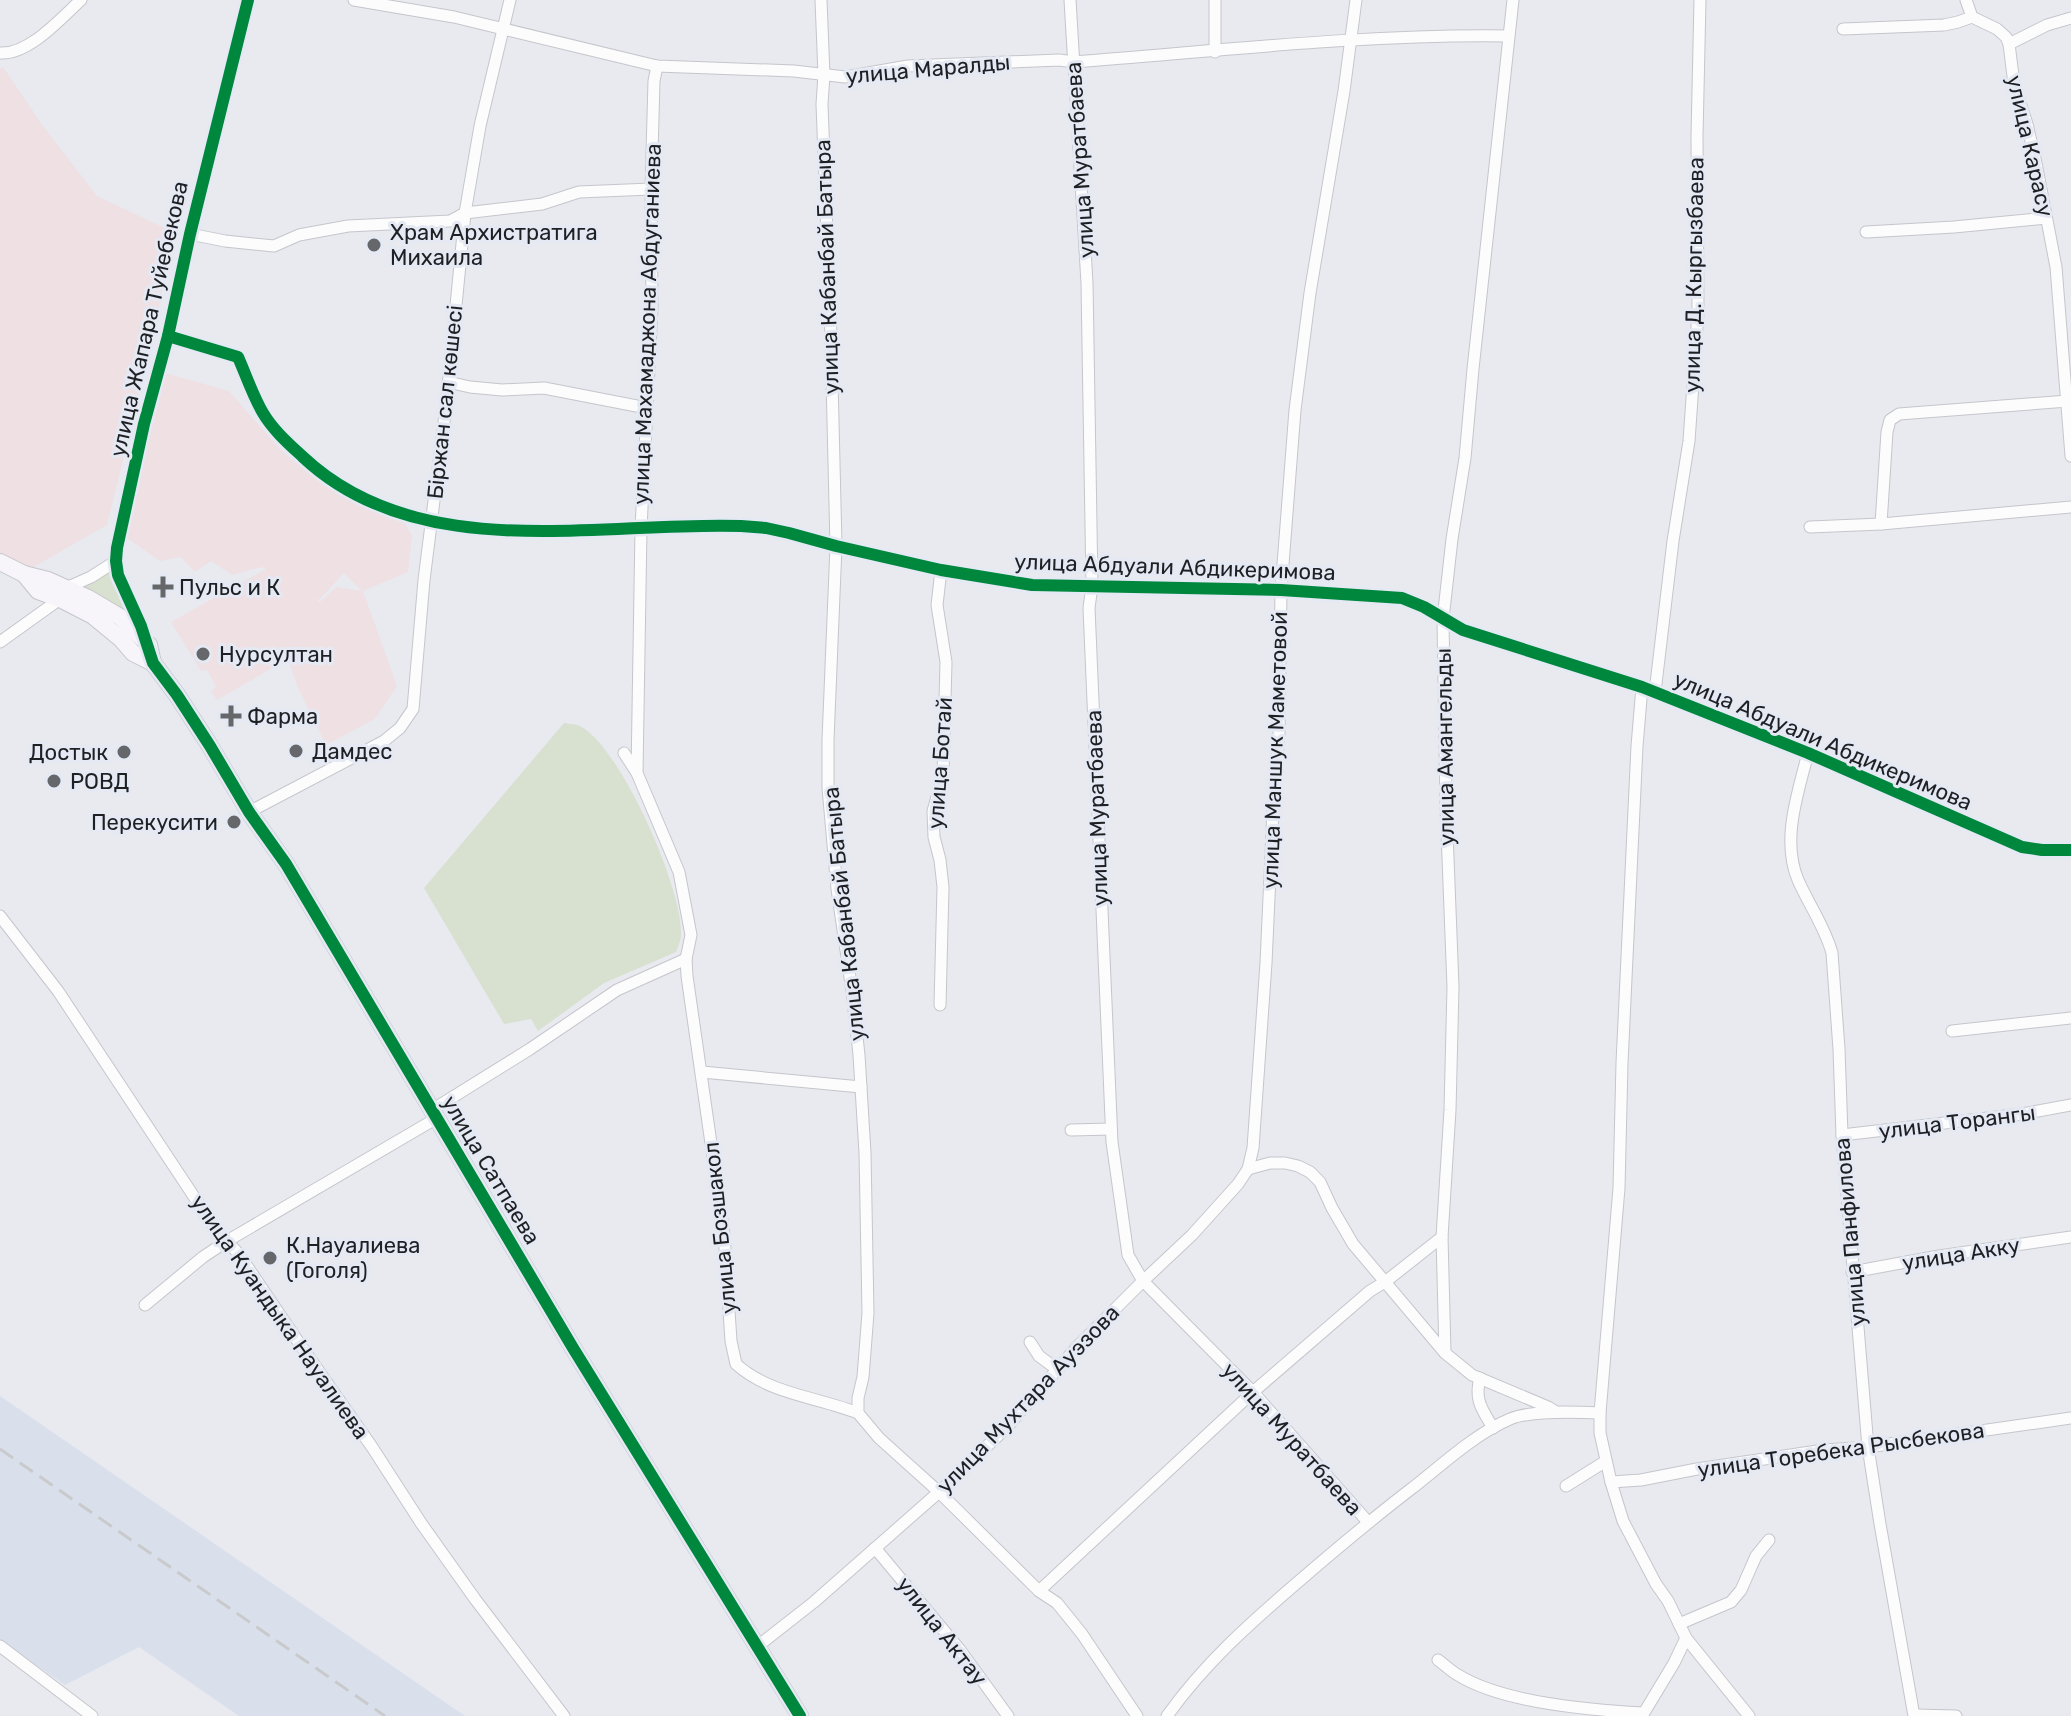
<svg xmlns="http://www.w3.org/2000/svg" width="2071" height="1716" viewBox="0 0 2071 1716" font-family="Rubik,sans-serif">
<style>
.commercial{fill:#eee0e3;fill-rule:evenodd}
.built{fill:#dadfec}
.green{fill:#d8e0d0}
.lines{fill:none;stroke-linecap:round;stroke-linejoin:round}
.street-casing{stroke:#c5c6cb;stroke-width:13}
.secondary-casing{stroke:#c5c6cb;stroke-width:18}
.street{stroke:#fcfcfd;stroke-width:11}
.secondary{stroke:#f7f5f9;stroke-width:16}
.rail{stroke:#c9cacb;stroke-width:3;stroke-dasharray:16 8;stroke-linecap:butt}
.cycleway-casing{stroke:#e4e9f4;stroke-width:17}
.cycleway{stroke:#00873e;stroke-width:12}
.poi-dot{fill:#65676b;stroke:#e4e9f4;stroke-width:3}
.labels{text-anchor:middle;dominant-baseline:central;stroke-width:6;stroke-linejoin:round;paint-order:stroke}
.street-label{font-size:22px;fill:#1e2024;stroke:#e4e9f4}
.poi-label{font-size:22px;fill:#1e2024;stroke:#e4e9f4;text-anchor:start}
</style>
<rect width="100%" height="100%" fill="#e8eaf0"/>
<g class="commercial">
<polygon points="3,67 43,126 97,196 173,232 154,334 107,525 30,569 0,553 0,69"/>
<path d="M165,373L229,391L281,450L323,485L401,516L412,536L408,572L363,591L397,686L375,719L326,745L298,688L288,659L217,700L211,691L216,687L207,670L201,671L171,622L266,569L262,567L232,575L211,561L195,572L181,557L160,561L121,534ZM344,573L362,591L336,587L320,602L313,598L319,600Z"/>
</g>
<polygon class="built" points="0,1396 465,1716 239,1716 139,1647 65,1685 0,1640"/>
<g class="green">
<path d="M105,568C112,570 119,570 124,575C139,587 132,605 120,615L82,589L85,581Z"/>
<path d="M564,723C570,724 577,724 582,727C622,751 683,889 681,934C681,940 678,947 676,952L604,983L538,1031L531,1019L504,1024L424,888Z"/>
</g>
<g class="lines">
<defs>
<g id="street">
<path d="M354,0L454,17L657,66L794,71L845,77L908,66L1059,60L1074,62C1218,51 1363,34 1508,36"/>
<polyline points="821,0 824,75 822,104 831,338 836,546 828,740 828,788 837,889 852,991 859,1055 865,1153 868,1313 863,1377 858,1398 858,1413 879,1438 939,1492 1039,1591 1057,1603 1082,1634 1137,1716"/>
<polyline points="1070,0 1087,283 1092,586 1089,608 1112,1142 1128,1255 1143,1281 1253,1392 1368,1522"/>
<polyline points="1966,0 1972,17 1997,29 2006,37 2009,44 2014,84 2027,124 2036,163 2056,267 2071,456"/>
<polyline points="1843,29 1944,25 1958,22 1972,17"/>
<polyline points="2009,44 2047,25 2071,18"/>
<polyline points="1215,52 1215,0"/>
<path d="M0,53C29,55 61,18 81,0"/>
<polyline points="1866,232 1954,227 2046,218"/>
<polyline points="190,234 225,241 274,246 299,235 348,226 450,221 465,213 542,204 579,192 651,189"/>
<path d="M168,336L238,357C246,375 253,396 263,413C273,430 289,444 303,457C419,566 598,521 741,526L766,528L789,533L836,546L941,570L1032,585L1281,590L1402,598L1424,607L1463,630L1642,687L1808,753L2022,847L2042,850H2071"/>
<polyline points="448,382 470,387 502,390 544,388 647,408"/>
<polyline points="1881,524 1887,432 1890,420 1899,414 2068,401"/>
<polyline points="1810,527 1881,524 2071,507"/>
<polyline points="66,588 91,577 116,561"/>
<polyline points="146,638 118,575 117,548 144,424 168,336 190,234 248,0"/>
<polyline points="0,642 60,599"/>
<polyline points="1642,687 1637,746 1622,1063 1619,1188 1600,1413 1600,1433 1611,1482 1623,1521 1656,1584 1668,1601 1686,1638 1749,1716"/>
<polyline points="1655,692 1673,541 1689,441 1698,313 1697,136 1700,0"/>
<path d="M624,753L637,773L679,872L691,935L686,959L687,976L724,1234L731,1341L736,1364C769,1394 817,1397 858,1413"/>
<path d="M1808,753C1798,793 1781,840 1798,880C1809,905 1825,927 1832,953L1839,1049L1842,1135L1868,1447L1880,1524L1914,1716"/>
<polyline points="637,773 641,528 652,308 651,189 654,81 657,66"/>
<polyline points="249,812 384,741 400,728 413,709 424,580 447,398 465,213 480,126 510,0"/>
<polyline points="0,916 58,991 216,1230 238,1253 299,1343 372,1447 421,1523 475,1599 564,1716"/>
<polyline points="940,1005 943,887 940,860 934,837 933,811 943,776 946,662 937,605 941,570"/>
<polyline points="1952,1031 2071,1018"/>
<polyline points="702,1072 861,1087"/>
<polyline points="432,1110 530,1049 617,990 686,959"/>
<polyline points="1071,1130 1111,1129"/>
<polyline points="1842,1135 2022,1114 2071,1105"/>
<polyline points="1248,1169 1270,1163 1285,1163 1298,1166 1310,1172 1320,1182 1332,1208 1353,1244 1445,1353 1472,1375 1548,1407 1556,1412"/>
<polyline points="1852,1272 1939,1256 2071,1237"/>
<polyline points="145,1305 203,1257 227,1241 437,1118"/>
<polyline points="1030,1342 1039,1356 1058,1370"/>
<polyline points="1445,1353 1442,1237 1450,1110 1453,987 1446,806 1443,619 1452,539 1465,458 1473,369 1513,0"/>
<path d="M1480,1378C1474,1400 1482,1409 1493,1428"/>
<polyline points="1611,1482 1641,1480 1697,1469 1824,1450 1868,1447 2071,1418"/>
<polyline points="1566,1486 1606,1461"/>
<polyline points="875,1548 960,1650 1008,1716"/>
<polyline points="1039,1591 1253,1392 1370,1291 1385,1282 1442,1237"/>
<polyline points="1679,1624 1731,1602 1741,1590 1756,1556 1769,1540"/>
<polyline points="0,1646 92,1716"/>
<polyline points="758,1646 814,1602 939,1492 1006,1428 1076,1348 1143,1281 1192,1235 1238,1184 1248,1169 1253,1148 1266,963 1273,810 1279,733 1281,590 1295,410 1310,293 1344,91 1356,0"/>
<path d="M1438,1660C1445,1665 1451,1671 1458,1675C1503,1703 1591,1710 1643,1713"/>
<polyline points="1915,1715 1956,1716"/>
<path d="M1167,1716C1204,1664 1250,1623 1298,1582C1335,1550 1372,1519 1411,1489C1442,1465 1473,1435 1510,1419C1531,1410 1577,1412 1600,1413"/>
<polyline points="1642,1716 1674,1663 1686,1638"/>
</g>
<g id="secondary">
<polyline points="0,562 24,574 48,580 88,598 120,617 149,645 153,663 177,695 210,746 249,812 286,864 573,1348 800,1716"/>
<polyline points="24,574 38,591 60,599 93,616 121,639 133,653 153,663"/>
</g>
</defs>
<use href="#street" class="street-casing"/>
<use href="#secondary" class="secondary-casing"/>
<use href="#street" class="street"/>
<use href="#secondary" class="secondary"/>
<polyline class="rail" points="0,1449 385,1716"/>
<defs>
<g id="cycleway">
<polyline points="248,0 190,234 168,336 144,424 117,548 116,561 118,575 141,626 153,663 177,695 210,746 249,812 286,864 573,1348 800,1716"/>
<path d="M168,336L238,357C246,375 253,396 263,413C273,430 289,444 303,457C419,566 598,521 741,526L766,528L789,533L836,546L941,570L1032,585L1281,590L1402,598L1424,607L1463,630L1642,687L1808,753L2022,847L2042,850H2071"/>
</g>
</defs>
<use href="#cycleway" class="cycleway-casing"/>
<use href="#cycleway" class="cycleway"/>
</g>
<g class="poi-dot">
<circle cx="374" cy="245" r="8"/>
<path d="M159 575h8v8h8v8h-8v8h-8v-8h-8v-8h8z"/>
<circle cx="203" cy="654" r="8"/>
<path d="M227 704h8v8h8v8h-8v8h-8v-8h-8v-8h8z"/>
<circle cx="296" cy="751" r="8"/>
<circle cx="124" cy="752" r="8"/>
<circle cx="54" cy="781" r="8"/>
<circle cx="234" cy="822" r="8"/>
<circle cx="270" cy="1258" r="8"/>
</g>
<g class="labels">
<g class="street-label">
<text transform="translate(928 69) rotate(-5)">улица Маралды</text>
<text transform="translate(2030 146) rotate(77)">улица Карасу</text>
<text transform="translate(1080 160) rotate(-94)">улица Муратбаева</text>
<text transform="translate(827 267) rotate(-92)">улица Кабанбай Батыра</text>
<text transform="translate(1694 275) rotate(-89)">улица Д. Кыргызбаева</text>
<text transform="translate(149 319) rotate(-77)">улица Жапара Туйебекова</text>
<text transform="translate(647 324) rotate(-88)">улица Махамаджона Абдуганиева</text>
<text transform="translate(445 402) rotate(-84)">Біржан сал көшесі</text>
<text transform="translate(1175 567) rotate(2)">улица Абдуали Абдикеримова</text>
<text transform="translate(1823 741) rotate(23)">улица Абдуали Абдикеримова</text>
<text transform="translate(1445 747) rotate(-91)">улица Амангельды</text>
<text transform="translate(1275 750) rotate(-88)">улица Маншук Маметовой</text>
<text transform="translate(940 763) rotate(-86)">улица Ботай</text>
<text transform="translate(1097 808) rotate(-92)">улица Муратбаева</text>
<text transform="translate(844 914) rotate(-96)">улица Кабанбай Батыра</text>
<text transform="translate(1957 1122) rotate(-7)">улица Торангы</text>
<text transform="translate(491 1170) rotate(59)">улица Сатпаева</text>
<text transform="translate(720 1228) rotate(-96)">улица Бозшакол</text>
<text transform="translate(1850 1232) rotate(-95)">улица Панфилова</text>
<text transform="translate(1961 1254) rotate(-9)">улица Акку</text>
<text transform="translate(280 1317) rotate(55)">улица Куандыка Науалиева</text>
<text transform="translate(1028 1399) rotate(-46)">улица Мухтара Ауэзова</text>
<text transform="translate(1292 1439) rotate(48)">улица Муратбаева</text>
<text transform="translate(1841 1450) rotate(-8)">улица Торебека Рысбекова</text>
<text transform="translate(942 1631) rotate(52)">улица Актау</text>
</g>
<g class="poi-label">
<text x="390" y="232">Храм Архистратига<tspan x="390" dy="25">Михаила</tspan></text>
<text x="179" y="587">Пульс и К</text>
<text x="219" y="654">Нурсултан</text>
<text x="247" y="716">Фарма</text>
<text x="312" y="751">Дамдес</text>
<text x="108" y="752" text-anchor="end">Достык</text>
<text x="70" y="781">РОВД</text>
<text x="218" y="822" text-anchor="end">Перекусити</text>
<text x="286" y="1245">К.Науалиева<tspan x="286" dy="25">(Гоголя)</tspan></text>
</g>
</g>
</svg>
